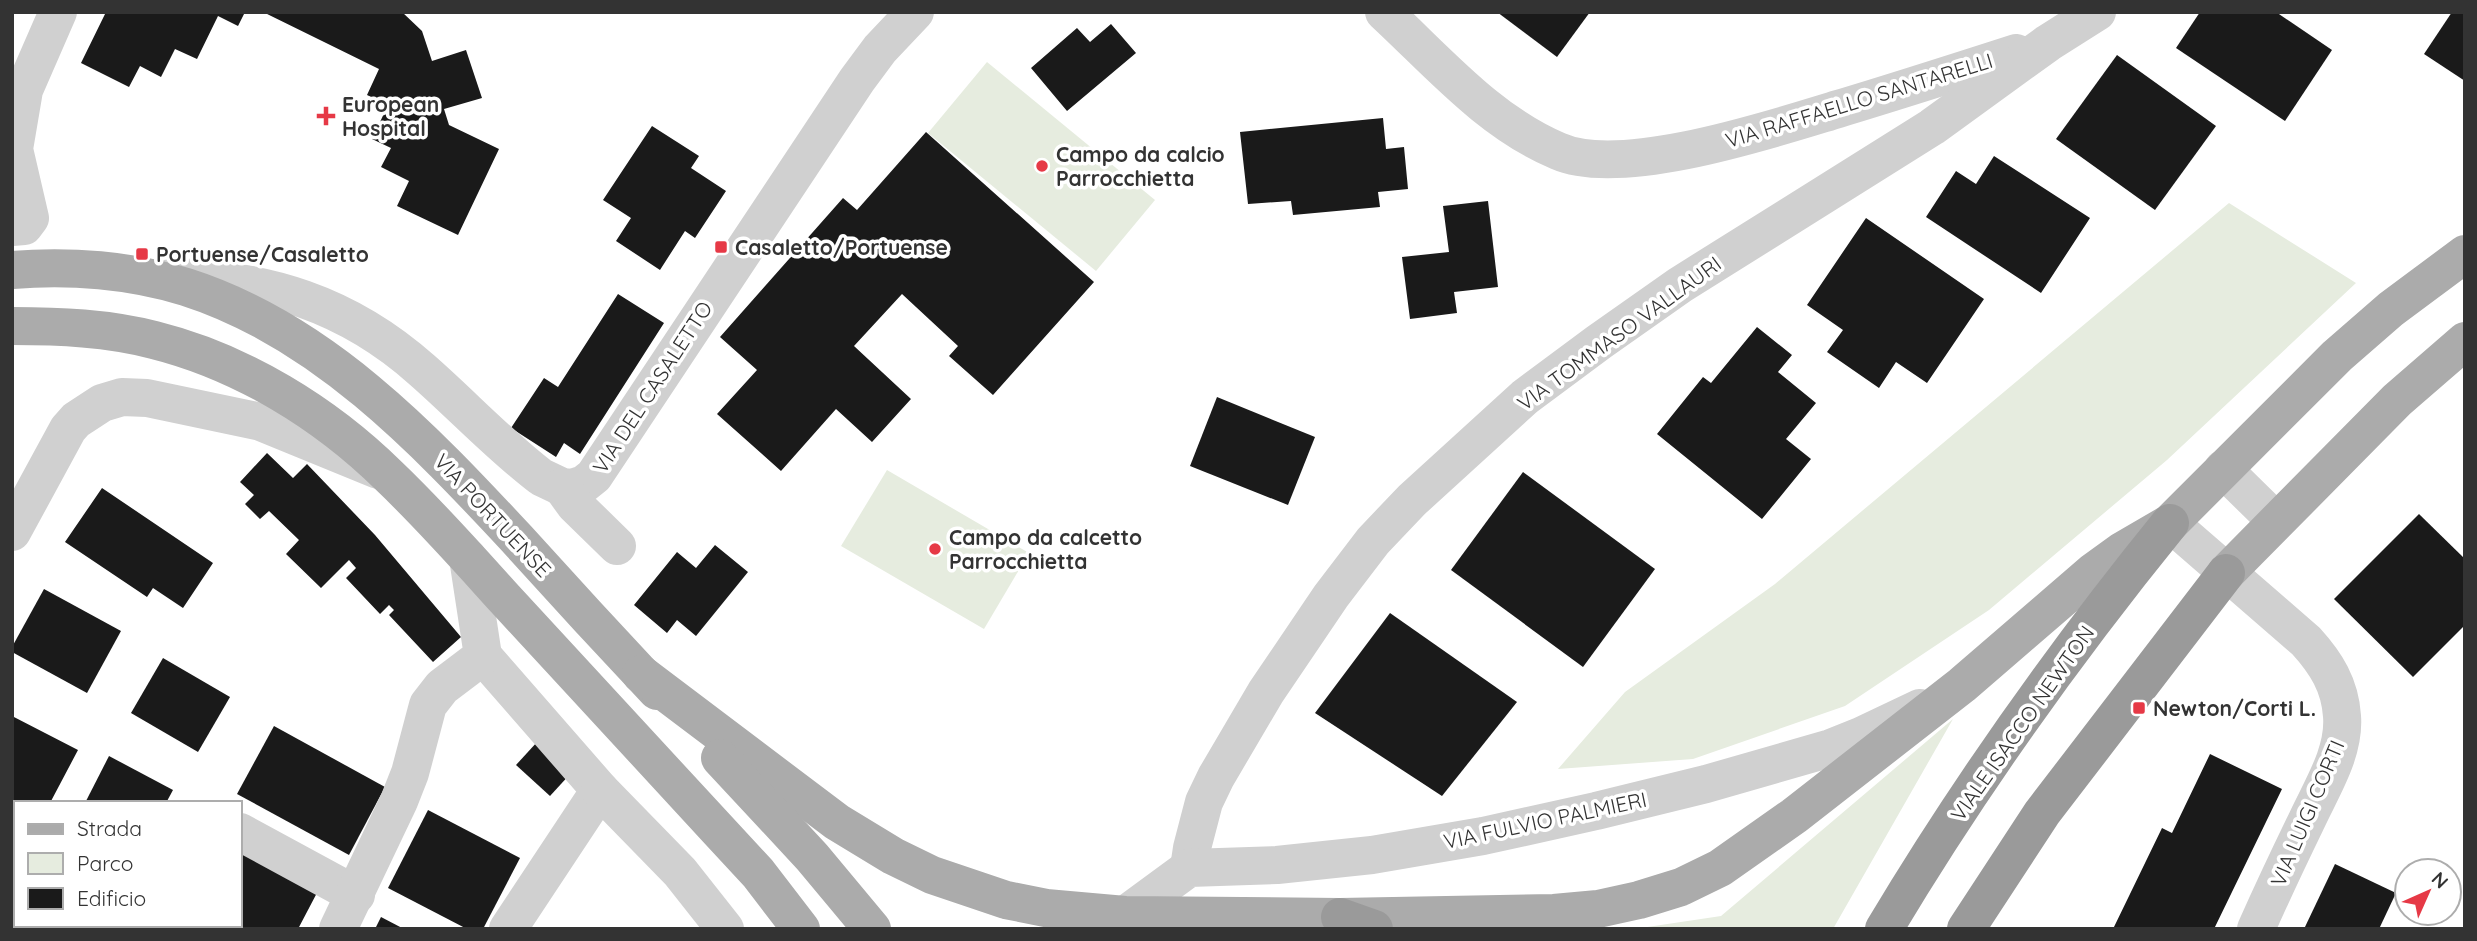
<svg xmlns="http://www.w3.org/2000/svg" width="2477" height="941" viewBox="0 0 2477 941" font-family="Quicksand,sans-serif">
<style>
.green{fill:#e6ecdf}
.building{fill:#1a1a1a}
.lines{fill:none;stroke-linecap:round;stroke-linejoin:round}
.minor{stroke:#d0d0d0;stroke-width:38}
.major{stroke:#ababab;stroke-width:38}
.highway{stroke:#9a9a9a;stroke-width:38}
.poi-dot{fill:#e63946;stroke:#fff;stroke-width:2.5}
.labels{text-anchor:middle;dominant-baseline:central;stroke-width:7;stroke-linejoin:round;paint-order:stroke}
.street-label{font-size:21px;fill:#333;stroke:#fff}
.poi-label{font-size:21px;font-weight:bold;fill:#333;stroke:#fff;text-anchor:start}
</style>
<rect width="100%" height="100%" fill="#fff"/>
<g class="green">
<polygon points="987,62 1155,200 1096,271 928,133"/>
<polygon points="2229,203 2356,283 2167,460 1989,610 1845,706 1693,759 1558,769 1625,692 1775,584"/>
<polygon points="887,470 1029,553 984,629 841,546"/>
<polygon points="1953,719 1833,929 1634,929 1721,916"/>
</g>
<g class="building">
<polygon points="106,12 245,12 238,26 218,16 197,59 175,49 161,77 140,66 129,87 81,63"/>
<polygon points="263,12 402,12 422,31 432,61 466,50 482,98 444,109 449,125 499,149 458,235 397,206 409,181 381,167 391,148 372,139 388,105 367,95 379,69"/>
<polygon points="1497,12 1590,12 1557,57"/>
<polygon points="2200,12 2276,12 2332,50 2285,121 2176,48"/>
<polygon points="2452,12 2465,12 2465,81 2424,54"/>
<polygon points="1111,24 1136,53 1067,111 1031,68 1077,28 1090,42"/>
<polygon points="2117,55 2216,126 2155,210 2056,139"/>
<polygon points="1383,118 1386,149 1404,147 1408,189 1378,192 1380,207 1293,215 1291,201 1248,204 1240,132"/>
<polygon points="652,126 699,156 691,168 726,191 695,238 685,231 660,270 616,241 631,218 603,200"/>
<polygon points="926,132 1094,282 993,395 949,356 958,346 902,294 854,346 911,399 872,442 836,409 781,471 717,414 757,370 720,337 843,198 857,210"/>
<polygon points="1994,156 2090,218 2041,293 1926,217 1956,171 1976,184"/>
<polygon points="1488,201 1498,287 1454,292 1457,313 1410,319 1402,257 1449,252 1443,206"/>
<polygon points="1866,218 1984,299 1927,383 1896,362 1879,388 1827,352 1843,330 1807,305"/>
<polygon points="618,294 664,323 580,454 564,443 556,457 511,428 544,378 558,387"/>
<polygon points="1757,327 1792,355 1778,372 1816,403 1786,439 1811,459 1762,519 1657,434 1703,377 1711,383"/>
<polygon points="1217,397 1315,437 1288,505 1190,466"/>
<polygon points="267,453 293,478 307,464 375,535 461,637 433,662 389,615 394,610 389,605 380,614 346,578 356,568 349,560 321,588 286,554 299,540 269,511 260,519 245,504 254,495 240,482"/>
<polygon points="1523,472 1655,569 1583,667 1451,570"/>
<polygon points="102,488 213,563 183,608 153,588 147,597 65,542"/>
<polygon points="2419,514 2465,559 2465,625 2413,677 2334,599"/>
<polygon points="715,545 748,572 696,636 677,620 667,633 634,605 677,552 696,568"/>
<polygon points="44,589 121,631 87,693 12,652 12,647"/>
<polygon points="1390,613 1517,702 1442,796 1315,713"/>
<polygon points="163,658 230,697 198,752 131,713"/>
<polygon points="12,716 78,750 50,803 16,803 16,806 12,804"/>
<polygon points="274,726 385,787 349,855 237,794"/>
<polygon points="538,741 572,772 550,796 516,765"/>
<polygon points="2210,754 2282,789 2214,929 2113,929 2162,828 2172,833"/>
<polygon points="109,756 173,790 166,803 85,803"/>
<polygon points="428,810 520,858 483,929 467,929 388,888"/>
<polygon points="240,847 319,889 298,929 196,929 189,925 240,925"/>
<polygon points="2335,864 2396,893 2379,929 2304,929"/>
<polygon points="12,906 16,908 16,925 49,925 56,929 12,929"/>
<polygon points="381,917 404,929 375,929"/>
</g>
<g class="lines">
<g class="minor">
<path d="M1384,12C1438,62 1489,122 1558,151C1621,179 1772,129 1838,109C1898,91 1957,72 2016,53"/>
<polyline points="12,227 24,226 30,218 14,149 24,90 58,12"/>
<path d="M168,277C265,278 348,304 422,370C462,405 499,445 541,477L562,487L572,488L584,484L594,476L857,80L880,49L915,12"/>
<polyline points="2223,469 2276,521"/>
<polyline points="562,487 575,505 617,546"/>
<path d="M2170,523L2306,641C2326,663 2340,685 2342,716C2345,753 2321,789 2306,822C2289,857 2272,893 2256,929"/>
<polyline points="12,532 68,429 76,420 102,403 122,397 147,398 261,422 378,470"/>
<polyline points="483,656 600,790 508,929"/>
<polyline points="600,790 680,872 725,929"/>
<polyline points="240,832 356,895"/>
<polyline points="12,843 16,845"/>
<polyline points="1189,868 1192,848 1204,802 1216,777 1266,692 1331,596 1373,541 1412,500 1525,397 1599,342 1680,285 1932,127 2048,43 2097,12"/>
<polyline points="1125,915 1189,868 1277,865 1372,855 1483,836 1596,811 1706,784 1831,748 1861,736 1920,708"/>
<polyline points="164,925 171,929"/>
<polyline points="338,929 399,801 410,773 428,705 442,687 483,656 468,558"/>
</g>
<g class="major">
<path d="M12,270C69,265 131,270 186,287C321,330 423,438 517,539C563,590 610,641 657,691"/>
<path d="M12,326C59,326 108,328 154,340C242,362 325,413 389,476C430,515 467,557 505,599C577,676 648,754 720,832L758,873L801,929"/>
<polyline points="2226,573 2397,400 2465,341"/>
<polyline points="641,674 837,822 893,856 932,875 1006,900 1046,908 1125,915 1340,917 1554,913 1598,909 1639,900 1681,887 1720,868 1794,816 1962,685 2093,572 2122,551 2170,523 2337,356 2391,309 2465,254"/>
<polyline points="720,758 812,857 872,929"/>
</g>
<g class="highway">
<polyline points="1340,917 1374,929"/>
<path d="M1884,929C1969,787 2066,651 2170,523"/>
<polyline points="1966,929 2042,813 2226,573"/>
</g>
</g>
<g class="poi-dot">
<path d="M322.5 105.5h7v7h7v7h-7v7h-7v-7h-7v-7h7z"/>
<circle cx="1042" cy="166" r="7"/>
<rect x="714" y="240" width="14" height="14" rx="3.5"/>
<rect x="135" y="247" width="14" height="14" rx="3.5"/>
<circle cx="935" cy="549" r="7"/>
<rect x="2132" y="701" width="14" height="14" rx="3.5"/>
</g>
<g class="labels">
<g class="street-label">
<text transform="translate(1859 100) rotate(-17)">VIA RAFFAELLO SANTARELLI</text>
<text transform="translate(1619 333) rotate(-36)">VIA TOMMASO VALLAURI</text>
<text transform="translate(652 387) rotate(-57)">VIA DEL CASALETTO</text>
<text transform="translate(493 515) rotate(47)">VIA PORTUENSE</text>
<text transform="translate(2022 723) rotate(-55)">VIALE ISACCO NEWTON</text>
<text transform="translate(2307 813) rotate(-67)">VIA LUIGI CORTI</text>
<text transform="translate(1545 820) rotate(-12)">VIA FULVIO PALMIERI</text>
</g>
<g class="poi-label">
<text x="342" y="104">European<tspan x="342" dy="24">Hospital</tspan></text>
<text x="1056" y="154">Campo da calcio<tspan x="1056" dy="24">Parrocchietta</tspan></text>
<text x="735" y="247">Casaletto/Portuense</text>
<text x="156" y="254">Portuense/Casaletto</text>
<text x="949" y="537">Campo da calcetto<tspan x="949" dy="24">Parrocchietta</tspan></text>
<text x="2153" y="708">Newton/Corti L.</text>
</g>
</g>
<rect width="2477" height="941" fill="none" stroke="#333333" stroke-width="28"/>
<rect x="14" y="801" width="228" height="126" fill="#ffffff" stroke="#adadad" stroke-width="2"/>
<rect x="28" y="824" width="35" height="10" fill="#ababab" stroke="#adadad" stroke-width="2"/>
<text x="77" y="836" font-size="21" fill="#333333">Strada</text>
<rect x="28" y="853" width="35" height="21" fill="#e6ecdf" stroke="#adadad" stroke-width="2"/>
<text x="77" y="871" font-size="21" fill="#333333">Parco</text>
<rect x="28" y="888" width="35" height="21" fill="#1a1a1a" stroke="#adadad" stroke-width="2"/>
<text x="77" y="906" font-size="21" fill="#333333">Edificio</text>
<g transform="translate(2428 892) rotate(45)"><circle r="33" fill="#ffffff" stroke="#adadad" stroke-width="2"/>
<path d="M0-5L12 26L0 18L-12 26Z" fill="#e63946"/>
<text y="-10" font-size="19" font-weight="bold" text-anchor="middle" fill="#333333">N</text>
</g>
</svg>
